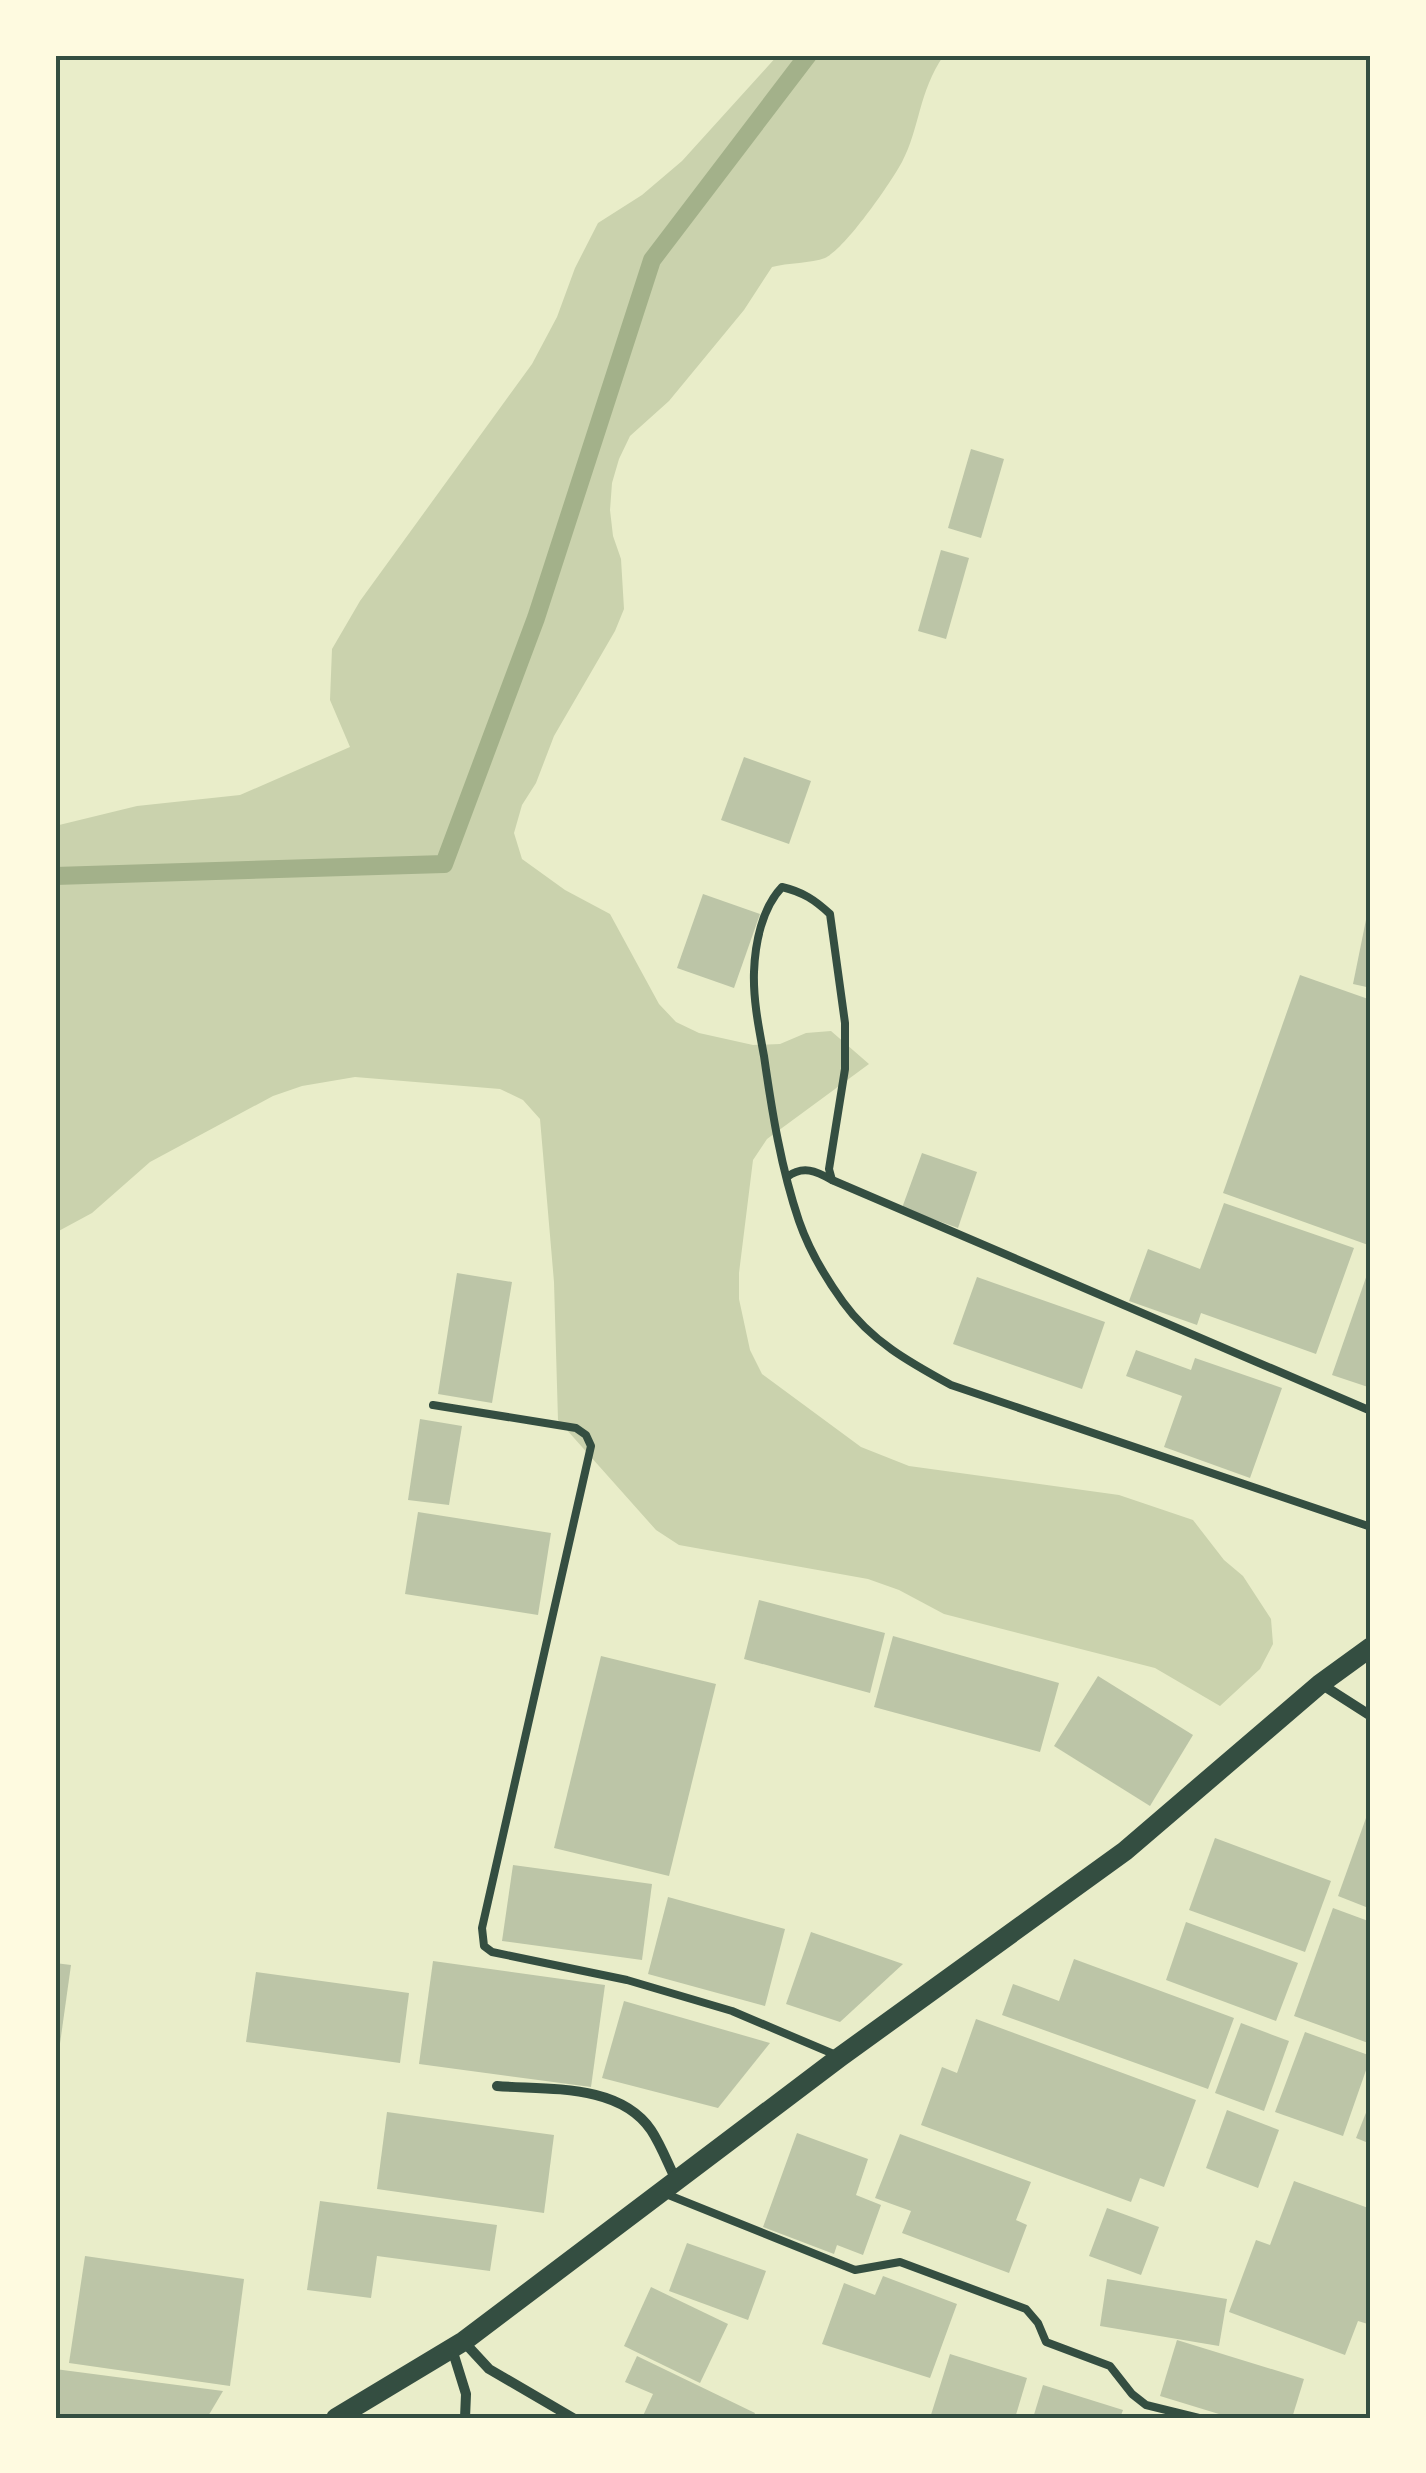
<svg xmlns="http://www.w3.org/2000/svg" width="1426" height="2473" viewBox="0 0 1426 2473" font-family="Signika,sans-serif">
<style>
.green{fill:#cad2ad}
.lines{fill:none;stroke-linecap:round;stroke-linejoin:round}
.stream{stroke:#a3b18a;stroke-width:18}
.building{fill:#bcc5a7}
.service{stroke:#344e41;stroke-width:8}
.minor{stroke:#344e41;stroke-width:10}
.secondary{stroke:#344e41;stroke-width:20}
.neatline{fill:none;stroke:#344e41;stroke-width:4}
</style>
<rect width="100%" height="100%" fill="#e9edc9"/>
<path class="green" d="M778,55H944C918,93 920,128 902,162C890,184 845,249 825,258C812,263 787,263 772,267L744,310L669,401L630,436L619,459L612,483L610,510L613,536L621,559L624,609L615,631L554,736L536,783L522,805L514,833L522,859L565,890L610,914L659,1004L676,1022L699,1033L753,1045L780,1044L806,1033L831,1031L869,1064L767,1139L753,1160L739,1273V1299L750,1350L762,1374L861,1447L909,1466L1119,1495L1193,1520L1224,1560L1243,1576L1271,1619L1273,1644L1260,1669L1220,1706L1155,1668L944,1614L899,1590L868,1579L679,1545L656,1530L558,1420L554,1282L540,1119L523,1100L500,1089L355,1077L302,1086L273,1096L150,1162L92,1213L55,1233V826L137,806L240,795L350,747L330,700L332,649L360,601L532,364L557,317L575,268L598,223L642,195L682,161Z"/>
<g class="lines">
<polyline class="stream" points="55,876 444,864 536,618 652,260 808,55"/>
</g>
<g class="building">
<polygon points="971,449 1004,459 981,538 948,528"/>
<polygon points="941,550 969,558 946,639 918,631"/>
<polygon points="744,757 811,781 789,844 721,820"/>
<polygon points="703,894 760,914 734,988 677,968"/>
<polygon points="1369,905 1371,905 1371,988 1353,984"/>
<polygon points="1300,975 1371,1000 1371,1246 1223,1193"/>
<polygon points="922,1153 977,1172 958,1228 902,1208"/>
<polygon points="1224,1203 1354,1248 1316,1354 1201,1313 1197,1325 1129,1301 1148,1249 1200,1269"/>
<polygon points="1370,1266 1371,1266 1371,1388 1332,1375"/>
<polygon points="457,1273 512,1282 492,1403 438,1394"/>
<polygon points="977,1277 1105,1322 1082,1389 953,1344"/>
<polygon points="1136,1350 1191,1370 1195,1358 1282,1388 1250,1478 1164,1447 1182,1396 1126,1376"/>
<polygon points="420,1419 462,1426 449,1505 408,1500"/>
<polygon points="418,1512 551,1533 538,1615 405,1594"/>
<polygon points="759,1600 885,1633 870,1693 744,1659"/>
<polygon points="893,1636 1059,1683 1040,1752 874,1707"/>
<polygon points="601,1656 716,1684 669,1876 554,1848"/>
<polygon points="1098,1676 1193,1735 1150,1806 1054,1746"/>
<polygon points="1366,1818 1371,1819 1371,1909 1338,1896"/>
<polygon points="1215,1838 1331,1881 1305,1952 1189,1910"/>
<polygon points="513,1865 652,1884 642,1960 502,1941"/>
<polygon points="668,1897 785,1929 765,2006 648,1974"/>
<polygon points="1333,1908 1371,1922 1371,2044 1294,2016"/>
<polygon points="1186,1922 1298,1963 1276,2021 1166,1980"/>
<polygon points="811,1932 903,1964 840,2022 786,2004"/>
<polygon points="1074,1959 1234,2018 1208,2089 1002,2015 1013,1984 1059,2001"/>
<polygon points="433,1961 605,1985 591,2087 419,2064"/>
<polygon points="55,1963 71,1965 57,2065 55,2065"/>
<polygon points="256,1972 409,1993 400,2063 246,2042"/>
<polygon points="624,2001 770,2043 718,2108 602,2078"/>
<polygon points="976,2019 1196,2100 1164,2187 1140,2178 1131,2202 921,2125 942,2067 957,2073"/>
<polygon points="1241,2023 1289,2041 1264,2111 1215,2093"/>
<polygon points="1305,2032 1371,2056 1343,2136 1275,2112"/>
<polygon points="1371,2100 1371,2144 1356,2138"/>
<polygon points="1227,2110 1279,2130 1258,2188 1206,2168"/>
<polygon points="387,2112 554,2135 544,2213 377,2189"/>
<polygon points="797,2133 868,2159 856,2195 881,2205 863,2255 837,2245 834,2254 763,2227"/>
<polygon points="900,2134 1031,2182 1016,2220 1027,2225 1009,2273 902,2233 911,2211 875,2198"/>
<polygon points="1294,2181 1371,2209 1371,2325 1358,2321 1345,2355 1229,2312 1256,2240 1270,2245"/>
<polygon points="320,2201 497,2225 490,2271 377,2256 371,2298 307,2290"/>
<polygon points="1107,2208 1159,2227 1141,2275 1089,2256"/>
<polygon points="687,2243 766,2271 748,2320 669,2291"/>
<polygon points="85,2256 244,2279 230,2386 69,2363"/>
<polygon points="883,2276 957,2304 930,2378 822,2344 844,2283 875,2295"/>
<polygon points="1107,2279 1227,2299 1219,2346 1100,2326"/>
<polygon points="651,2287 728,2324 700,2383 624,2346"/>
<polygon points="1177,2340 1304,2379 1292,2418 1232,2418 1160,2396"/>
<polygon points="950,2354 1027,2378 1015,2418 930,2418"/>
<polygon points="637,2356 755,2413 753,2418 642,2418 653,2394 625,2382"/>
<polygon points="55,2369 223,2391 207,2418 55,2418"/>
<polygon points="1043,2385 1123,2410 1120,2418 1033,2418"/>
</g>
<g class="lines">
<g class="service">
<path d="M787,1177C803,1165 816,1171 832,1180"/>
<polyline points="433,1405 576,1428 586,1435 591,1446 482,1928 484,1946 492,1952 627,1980 732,2011 836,2055"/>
<path d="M1371,1411L832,1180L829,1169L845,1069V1023L830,914C815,900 803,892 782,887C762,908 755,943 754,972C753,1000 759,1029 764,1056C772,1112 781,1168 799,1221C809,1250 825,1277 843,1302C871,1341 909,1362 951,1385L1371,1527"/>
<polyline points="666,2194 855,2270 900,2262 1026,2309 1038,2323 1046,2342 1110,2366 1132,2394 1146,2405 1199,2418"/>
</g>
<g class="minor">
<polyline points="1321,1684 1371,1716"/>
<path d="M497,2086C547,2090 619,2083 651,2130C661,2145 668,2164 676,2180"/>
<polyline points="464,2342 489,2369 573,2418"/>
<polyline points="452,2349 466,2394 465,2418"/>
</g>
<polyline class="secondary" points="336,2418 464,2341 840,2057 1125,1851 1320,1684 1371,1647"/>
</g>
<rect width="1426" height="2473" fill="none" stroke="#fefae0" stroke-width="115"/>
<rect x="58" y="58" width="1310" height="2358" class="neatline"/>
</svg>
